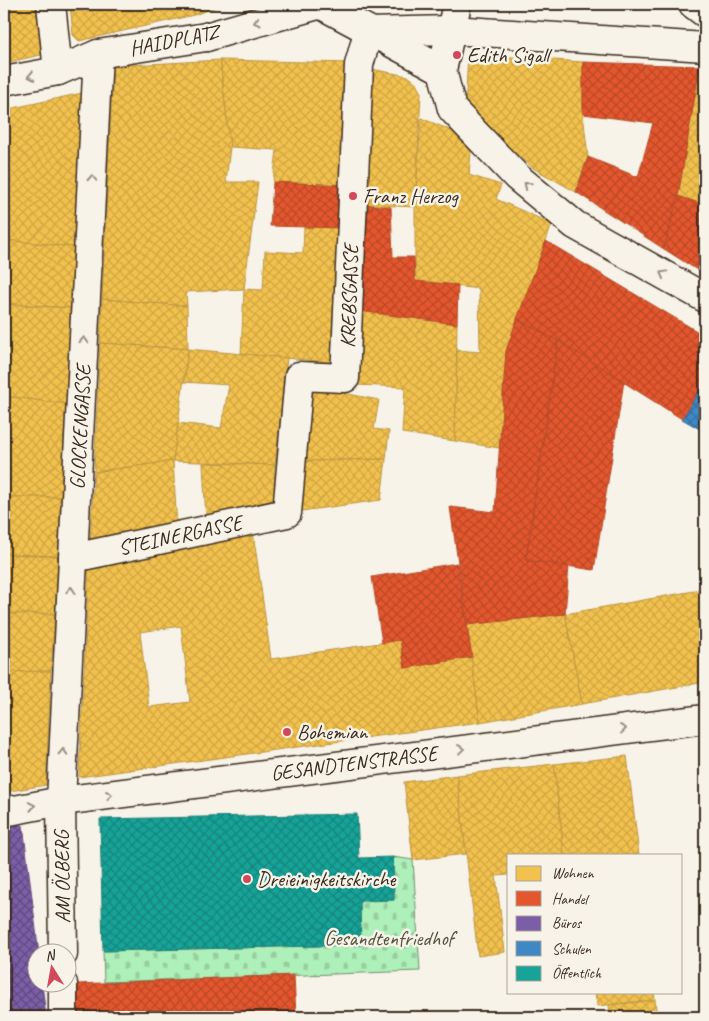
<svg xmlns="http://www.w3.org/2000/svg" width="709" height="1021" viewBox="0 0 709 1021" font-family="Caveat,sans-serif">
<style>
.cemetery{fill:url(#cemetery-stones);stroke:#748d6c}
.homes{fill:url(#homes-cross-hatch);stroke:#bb9440;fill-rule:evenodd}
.shops{fill:url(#shops-cross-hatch);stroke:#b14a29}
.offices{fill:url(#offices-cross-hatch);stroke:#684e7e}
.schools{fill:url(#schools-cross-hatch);stroke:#3e6c93}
.public{fill:url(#public-cross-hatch);stroke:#227f73}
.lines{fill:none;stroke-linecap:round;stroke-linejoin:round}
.pedestrian-casing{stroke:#3b2a1e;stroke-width:31}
.minor-casing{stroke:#3b2a1e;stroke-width:31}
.pedestrian{stroke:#f7f3e8;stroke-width:28}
.minor{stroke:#f7f3e8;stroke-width:28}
.oneway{stroke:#998e83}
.poi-dot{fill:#d1495b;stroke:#f7f3e8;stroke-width:2}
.labels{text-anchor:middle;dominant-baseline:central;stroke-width:5;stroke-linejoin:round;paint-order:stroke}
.street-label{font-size:21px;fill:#3b2a1e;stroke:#f7f3e8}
.poi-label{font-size:21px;fill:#3b2a1e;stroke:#f7f3e8;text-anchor:start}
.park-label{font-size:21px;fill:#52523d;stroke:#f7f3e8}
</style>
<defs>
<pattern id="cemetery-stones" width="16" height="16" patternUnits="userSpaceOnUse" patternTransform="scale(1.25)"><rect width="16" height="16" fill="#aef0b9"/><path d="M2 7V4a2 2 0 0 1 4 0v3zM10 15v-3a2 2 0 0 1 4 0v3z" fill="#97ce9f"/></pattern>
<pattern id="homes-cross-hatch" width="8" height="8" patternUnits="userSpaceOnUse" patternTransform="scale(1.25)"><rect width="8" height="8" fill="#f2c14e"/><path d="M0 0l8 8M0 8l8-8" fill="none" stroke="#d0a644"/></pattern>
<pattern id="shops-cross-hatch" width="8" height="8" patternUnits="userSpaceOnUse" patternTransform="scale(1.25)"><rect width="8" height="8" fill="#e4572e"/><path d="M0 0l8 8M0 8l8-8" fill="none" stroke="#ba4827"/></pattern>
<pattern id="offices-cross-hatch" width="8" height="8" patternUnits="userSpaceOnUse" patternTransform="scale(1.25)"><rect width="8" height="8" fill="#7b5ea7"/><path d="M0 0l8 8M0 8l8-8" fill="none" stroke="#614a80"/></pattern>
<pattern id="schools-cross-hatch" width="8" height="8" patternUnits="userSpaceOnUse" patternTransform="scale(1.25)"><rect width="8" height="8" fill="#3f88c5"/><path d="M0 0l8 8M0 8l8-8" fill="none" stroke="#366f9f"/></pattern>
<pattern id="public-cross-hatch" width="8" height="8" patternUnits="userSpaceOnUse" patternTransform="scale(1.25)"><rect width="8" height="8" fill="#17a398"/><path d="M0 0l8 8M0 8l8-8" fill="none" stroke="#16857b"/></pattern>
</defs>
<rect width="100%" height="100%" fill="#f7f3e8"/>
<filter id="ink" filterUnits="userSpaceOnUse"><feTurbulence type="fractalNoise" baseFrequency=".02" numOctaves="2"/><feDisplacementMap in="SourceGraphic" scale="10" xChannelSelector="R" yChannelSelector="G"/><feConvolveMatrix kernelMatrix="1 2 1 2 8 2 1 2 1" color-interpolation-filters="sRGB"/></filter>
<g filter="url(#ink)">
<polygon class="cemetery" points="393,857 413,860 420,971 104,982 103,951 360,945 360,901 394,900"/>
<g class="homes">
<polygon points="4,4 36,4 41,55 4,63"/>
<polygon points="70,4 191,4 194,15 79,41 73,35"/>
<polygon points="191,4 224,4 194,15"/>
<polygon points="468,54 583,62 583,114 588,157 576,192 533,168 465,109"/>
<polygon points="220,60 351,63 345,185 273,182 277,150 230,147"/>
<polygon points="220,60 230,147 226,182 258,182 244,289 186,292 187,306 102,299 113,66"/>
<polygon points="700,66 705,66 705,205 678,196"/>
<polygon points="366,68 408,76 418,84 421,93 415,207 360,204"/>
<polygon points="82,93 74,247 4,240 4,110"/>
<polygon points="421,118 472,139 469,175 501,185 496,199 552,224 506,351 499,448 455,441 457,350 480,352 479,289 415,281 415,207"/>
<polygon points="304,227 345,228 339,363 241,354 244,289 263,290 265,251 303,253"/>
<polygon points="4,240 74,247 71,308 4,303"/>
<polygon points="102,299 187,306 188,349 100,343"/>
<polygon points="4,304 71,308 66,404 4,396"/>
<polygon points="359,311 457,324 455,441 402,433 405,387 355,385"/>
<polygon points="100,343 188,349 173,461 94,472"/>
<polygon points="188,349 287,358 275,465 173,461 178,423 221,428 229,385 184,382"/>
<polygon points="313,387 379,400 374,429 389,431 386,459 306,461"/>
<polygon points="4,396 66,404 61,497 4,497"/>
<polygon points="386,459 381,500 302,511 306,461"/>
<polygon points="173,461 177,527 90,546 94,472"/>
<polygon points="203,463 275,465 274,507 206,521"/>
<polygon points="4,497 61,497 58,556 4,554"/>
<path d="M253,531L271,659L400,640L405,668L472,657L480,722L79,777L89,564ZM181,626L190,702L149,707L140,632Z"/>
<polygon points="4,554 58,556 55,614 4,614"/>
<polygon points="705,589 705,682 582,704 565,614"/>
<polygon points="4,614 55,614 51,671 4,672"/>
<polygon points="565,614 582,704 480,722 467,625"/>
<polygon points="51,671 46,785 4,792 4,672"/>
<polygon points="627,756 639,855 564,855 554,764"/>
<polygon points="554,764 564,855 508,855 508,875 496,876 505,952 478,956 457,775"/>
<polygon points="457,775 466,854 413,860 404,782"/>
<polygon points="595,992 654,992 655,1000 597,1006"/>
<polygon points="655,1000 657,1017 610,1017 609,1005"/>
</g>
<g class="shops">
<polygon points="583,62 700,66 678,196 664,249 576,192 588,157 638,177 653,123 583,114"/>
<polygon points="273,182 345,185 345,228 270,226"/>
<polygon points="678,196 705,205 705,275 664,249"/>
<polygon points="360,204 391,207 393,257 414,257 415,281 458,285 457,324 359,311"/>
<polygon points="546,241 705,336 705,381 682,419 558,341 517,319"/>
<polygon points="517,319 558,341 526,560 569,566 565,614 467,625 450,507 495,512 506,351"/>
<polygon points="558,341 624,381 594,570 526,560"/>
<polygon points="457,563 472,657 405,668 400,640 382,643 372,577"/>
<polygon points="294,975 296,1017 78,1017 77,984"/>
</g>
<polygon class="offices" points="23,825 39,954 38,984 42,984 46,1017 4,1017 4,827"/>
<polygon class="schools" points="705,381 705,432 682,419"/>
<polygon class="public" points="357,814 359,858 393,857 394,900 360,901 361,945 103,951 100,819"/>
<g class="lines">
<defs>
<g id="pedestrian">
<polyline points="693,4 705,13"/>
<polyline points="368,32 452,30 705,47"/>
<polyline points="206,37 321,4"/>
<polyline points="442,70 457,4"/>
</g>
<g id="minor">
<polyline points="51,4 58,71"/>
<polyline points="320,4 442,70 452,109 517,177 575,225 705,298"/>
<polyline points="4,81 58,71 98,54 206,37"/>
<polyline points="73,558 287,513 299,376 345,378 359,65 368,32"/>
<polyline points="4,812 61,801 705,719"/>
<polyline points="63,954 61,801 98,54"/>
<polyline points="63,984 63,1017"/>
</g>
</defs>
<use href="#pedestrian" class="pedestrian-casing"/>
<use href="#minor" class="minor-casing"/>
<use href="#pedestrian" class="pedestrian"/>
<use href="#minor" class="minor"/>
</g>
<defs><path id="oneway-chevron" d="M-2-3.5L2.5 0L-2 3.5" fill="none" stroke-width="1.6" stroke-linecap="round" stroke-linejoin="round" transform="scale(1.25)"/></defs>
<g class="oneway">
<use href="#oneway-chevron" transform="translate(257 22) rotate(164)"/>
<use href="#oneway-chevron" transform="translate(31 76) rotate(169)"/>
<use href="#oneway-chevron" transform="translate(92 178) rotate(-87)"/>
<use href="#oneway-chevron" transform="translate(527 185) rotate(-141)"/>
<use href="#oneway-chevron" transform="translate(663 274) rotate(-151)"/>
<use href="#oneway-chevron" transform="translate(84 340) rotate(-87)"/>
<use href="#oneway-chevron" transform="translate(71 590) rotate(-86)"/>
<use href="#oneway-chevron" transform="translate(623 729) rotate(-7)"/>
<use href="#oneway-chevron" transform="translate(461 749) rotate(-7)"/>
<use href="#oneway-chevron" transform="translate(63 752) rotate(-88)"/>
<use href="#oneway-chevron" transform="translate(109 795) rotate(-7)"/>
<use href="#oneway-chevron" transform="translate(32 806) rotate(-11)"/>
</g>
</g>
<g class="poi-dot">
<circle cx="457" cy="55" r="5"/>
<circle cx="353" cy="196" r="5"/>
<circle cx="287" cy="732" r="5"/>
<circle cx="247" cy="879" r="5"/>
</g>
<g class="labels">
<g class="street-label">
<text transform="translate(174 40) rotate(-11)">HAIDPLATZ</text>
<text transform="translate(349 296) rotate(-88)">KREBSGASSE</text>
<text transform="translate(80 427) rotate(-87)">GLOCKENGASSE</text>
<text transform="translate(180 535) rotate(-12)">STEINERGASSE</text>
<text transform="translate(354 763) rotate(-7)">GESANDTENSTRASSE</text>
<text transform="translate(62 877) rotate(-91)">AM ÖLBERG</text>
</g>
<g class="poi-label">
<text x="467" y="55">Edith Sigall</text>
<text x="363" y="196">Franz Herzog</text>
<text x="297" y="732">Bohemian</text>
<text x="257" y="879">Dreieinigkeitskirche</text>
</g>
<g class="park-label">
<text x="389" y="938">Gesandtenfriedhof</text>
</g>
</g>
<rect width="709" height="1021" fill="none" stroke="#f7f3e8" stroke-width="20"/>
<rect x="10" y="10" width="689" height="1001" fill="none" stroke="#3b2a1e" stroke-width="2" filter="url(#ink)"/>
<rect x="507" y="854" width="175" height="140" fill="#f7f3e8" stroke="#aca397"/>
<rect x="516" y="866" width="25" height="15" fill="#f2c14e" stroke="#aca397"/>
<text x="552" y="878" font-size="15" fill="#3b2a1e">Wohnen</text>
<rect x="516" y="891" width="25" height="15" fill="#e4572e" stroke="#aca397"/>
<text x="552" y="904" font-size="15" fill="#3b2a1e">Handel</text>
<rect x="516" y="916" width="25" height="15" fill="#7b5ea7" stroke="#aca397"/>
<text x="552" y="928" font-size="15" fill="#3b2a1e">Büros</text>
<rect x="516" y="941" width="25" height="15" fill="#3f88c5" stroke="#aca397"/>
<text x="552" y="954" font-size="15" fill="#3b2a1e">Schulen</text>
<rect x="516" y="966" width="25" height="15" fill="#17a398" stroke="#aca397"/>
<text x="552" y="978" font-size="15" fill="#3b2a1e">Öffentlich</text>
<g transform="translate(52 968) rotate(349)"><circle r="24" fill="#f7f3e8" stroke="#aca397"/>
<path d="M0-4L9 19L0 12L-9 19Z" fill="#d1495b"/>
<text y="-8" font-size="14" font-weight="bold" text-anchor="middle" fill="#3b2a1e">N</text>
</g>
</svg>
